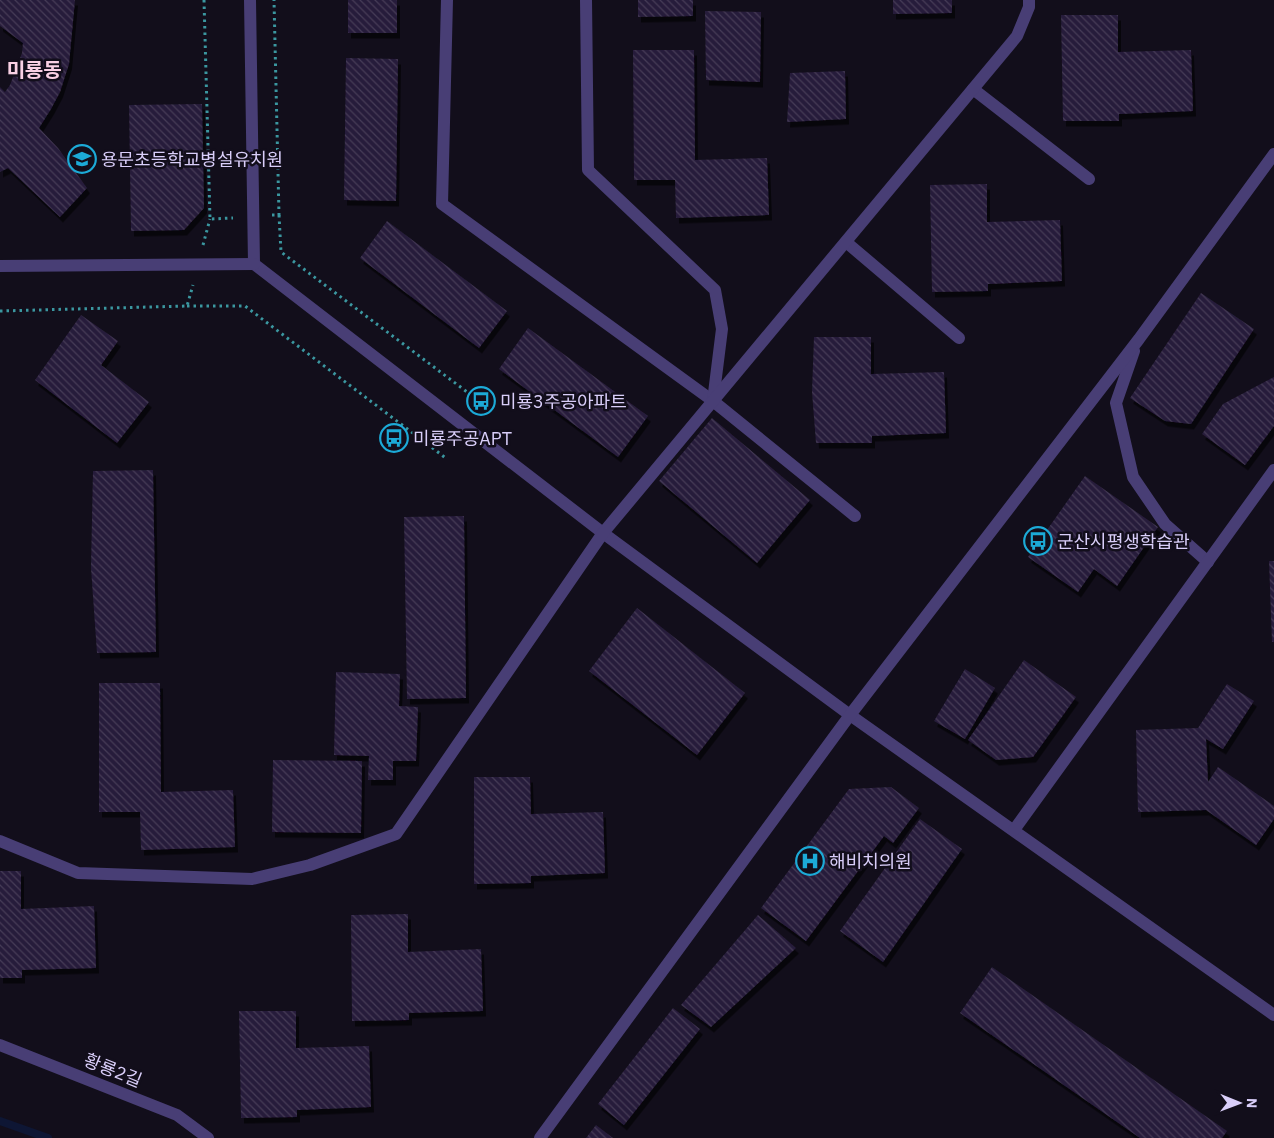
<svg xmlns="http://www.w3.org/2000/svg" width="1274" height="1138" viewBox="0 0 1274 1138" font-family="'IBM Plex Sans','Noto Sans KR',sans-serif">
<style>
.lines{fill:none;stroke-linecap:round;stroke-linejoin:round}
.stream{stroke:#0e1634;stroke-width:8}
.building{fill:url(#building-back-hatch);filter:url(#shadow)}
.path{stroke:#3b97a0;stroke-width:3;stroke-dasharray:2.5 4;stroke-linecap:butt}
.minor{stroke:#483e75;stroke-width:12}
.labels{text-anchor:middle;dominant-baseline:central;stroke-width:5;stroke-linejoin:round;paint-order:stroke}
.poi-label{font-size:18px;fill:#d9cef9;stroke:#120e1b;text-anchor:start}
.street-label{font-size:18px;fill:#d9cef9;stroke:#120e1b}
.quarter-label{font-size:20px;font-weight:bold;fill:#f9d0e4;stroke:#120e1b}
</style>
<defs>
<pattern id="building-back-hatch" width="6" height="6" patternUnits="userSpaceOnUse" patternTransform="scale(1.25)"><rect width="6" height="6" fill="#271c3a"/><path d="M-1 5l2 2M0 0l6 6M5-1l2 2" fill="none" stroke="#463c57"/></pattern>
<filter id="shadow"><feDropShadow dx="3" dy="5.5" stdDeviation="0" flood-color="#0009"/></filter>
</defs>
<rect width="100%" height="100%" fill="#120e1b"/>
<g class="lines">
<polyline class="stream" points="0,1121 48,1138"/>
</g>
<g class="building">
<polygon points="0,0 75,0 69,64 60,92 51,109 39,128 58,148 87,188 60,217 8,168 0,172 0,87 5,92 10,85 22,53 23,43 0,26"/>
<rect x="348" y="0" width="49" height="33"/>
<polygon points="638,0 693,0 693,16 638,17"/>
<polygon points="893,0 952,0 952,13 893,14"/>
<polygon points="705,11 761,12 760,82 706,80"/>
<polygon points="1061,15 1118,15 1118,52 1191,50 1193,111 1119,114 1119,121 1063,121"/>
<polygon points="633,50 694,50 695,160 767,158 769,215 676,218 675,180 634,180"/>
<polygon points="346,58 398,59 396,201 344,200"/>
<polygon points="845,71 846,119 787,122 790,73"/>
<polygon points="202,104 204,208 184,230 131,231 129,105"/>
<polygon points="987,184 987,222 1060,220 1062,281 988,284 988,291 932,292 930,185"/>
<polygon points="387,221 507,311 479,348 360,258"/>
<polygon points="1201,293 1254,329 1191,424 1165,421 1130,398"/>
<polygon points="81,315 118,341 101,365 149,402 117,443 35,380"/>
<polygon points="528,328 648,416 618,457 499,369"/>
<polygon points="814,337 871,337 871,374 944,372 946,433 872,436 872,443 816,443 812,392"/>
<polygon points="1274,377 1274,426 1245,465 1202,434 1223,404"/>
<polygon points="712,418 810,500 757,563 659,481"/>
<polygon points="153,470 156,652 97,653 91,568 93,471"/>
<polygon points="1085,476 1158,527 1117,586 1094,569 1078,592 1028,557"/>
<polygon points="464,516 466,698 407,699 404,517"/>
<polygon points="1269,561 1274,561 1274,642 1272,642"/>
<polygon points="637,608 745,693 697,755 589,671"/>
<polygon points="1024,660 1076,697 1033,757 996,760 968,740"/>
<polygon points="965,669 995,688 965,739 934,721"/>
<polygon points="336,672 400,674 399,706 418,707 416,761 393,761 393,780 368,780 369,756 334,755"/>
<polygon points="99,683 160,683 161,792 233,790 235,847 141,850 140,812 99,812"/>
<polygon points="1227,684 1254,701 1223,749 1206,739 1208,782 1218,767 1274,806 1274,819 1256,845 1206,810 1138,812 1136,730 1198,728"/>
<polygon points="273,760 362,761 361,833 272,832"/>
<polygon points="474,777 530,777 531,814 603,812 605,873 531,876 531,883 474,884"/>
<polygon points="891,787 919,808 893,843 884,836 806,941 761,908 849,789"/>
<polygon points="920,819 962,849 883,962 840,931"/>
<polygon points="0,871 21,871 21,909 94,906 96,968 22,970 22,978 0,978"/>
<polygon points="408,914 408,952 481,949 483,1011 409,1013 409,1020 352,1021 351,915"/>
<polygon points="758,915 796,948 711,1027 681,1005"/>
<polygon points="992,967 1227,1131 1222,1138 1140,1138 960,1013"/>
<polygon points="673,1008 700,1029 624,1125 598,1104"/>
<polygon points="239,1011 296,1011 296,1048 369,1046 371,1107 297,1110 297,1117 241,1118"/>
<polygon points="596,1125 613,1138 586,1138"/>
</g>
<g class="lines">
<g class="path">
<polyline points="204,0 210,219 233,218"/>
<polyline points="272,215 279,215 274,0"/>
<polyline points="279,215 281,252 475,398"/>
<polyline points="203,245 210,219"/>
<polyline points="187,306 245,306 447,459"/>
<polyline points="0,311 187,306 193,285"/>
</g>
<g class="minor">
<polyline points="250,0 254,264 603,533 850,715 1274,1015"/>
<polyline points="447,0 442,204 713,401 855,516"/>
<polyline points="586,0 588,170 715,290 722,329 713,401"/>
<polyline points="973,89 1089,179"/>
<polyline points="846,242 959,338"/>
<polyline points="0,266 254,264"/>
<polyline points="1134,351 1116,403 1133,477 1165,524 1208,562"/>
<polyline points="1014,830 1274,470"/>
<polyline points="0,841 78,873 252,879 310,865 396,834 603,533 1017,36 1029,7 1029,0"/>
<polyline points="0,1045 177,1115 208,1138"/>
<polyline points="540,1138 850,715 1139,339 1274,154"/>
</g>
</g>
<defs>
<symbol id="school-ring" viewBox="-11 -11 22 22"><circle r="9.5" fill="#120e1b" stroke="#1caad7" stroke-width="1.5"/><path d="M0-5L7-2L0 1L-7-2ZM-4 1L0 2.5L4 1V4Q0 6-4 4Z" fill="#1caad7"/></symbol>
<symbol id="bus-ring" viewBox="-11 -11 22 22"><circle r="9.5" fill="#120e1b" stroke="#1caad7" stroke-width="1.5"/><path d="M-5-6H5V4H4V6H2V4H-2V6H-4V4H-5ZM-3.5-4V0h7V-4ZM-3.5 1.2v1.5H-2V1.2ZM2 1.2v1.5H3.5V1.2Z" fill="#1caad7"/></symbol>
<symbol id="hospital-ring" viewBox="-11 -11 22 22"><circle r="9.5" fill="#120e1b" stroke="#1caad7" stroke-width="1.5"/><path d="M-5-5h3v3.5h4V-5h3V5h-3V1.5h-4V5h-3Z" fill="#1caad7"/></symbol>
</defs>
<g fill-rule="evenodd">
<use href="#school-ring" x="66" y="143" width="32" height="32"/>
<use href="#bus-ring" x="465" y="385" width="32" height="32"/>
<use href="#bus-ring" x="378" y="422" width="32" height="32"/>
<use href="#bus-ring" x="1022" y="525" width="32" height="32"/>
<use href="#hospital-ring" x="794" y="845" width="32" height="32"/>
</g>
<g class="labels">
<g class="poi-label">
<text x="101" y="159">용문초등학교병설유치원</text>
<text x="500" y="401">미룡3주공아파트</text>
<text x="413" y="438">미룡주공APT</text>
<text x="1057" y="541">군산시평생학습관</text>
<text x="829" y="861">해비치의원</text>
</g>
<g class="street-label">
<text transform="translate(113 1070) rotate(22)">황룡2길</text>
</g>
<g class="quarter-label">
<text x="34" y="69">미룡동</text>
</g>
</g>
<g transform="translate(1239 1103) rotate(91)" stroke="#120e1b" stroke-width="4" paint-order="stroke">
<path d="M0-4L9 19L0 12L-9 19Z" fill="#d9cef9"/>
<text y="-8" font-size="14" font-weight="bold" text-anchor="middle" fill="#d9cef9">N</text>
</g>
</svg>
